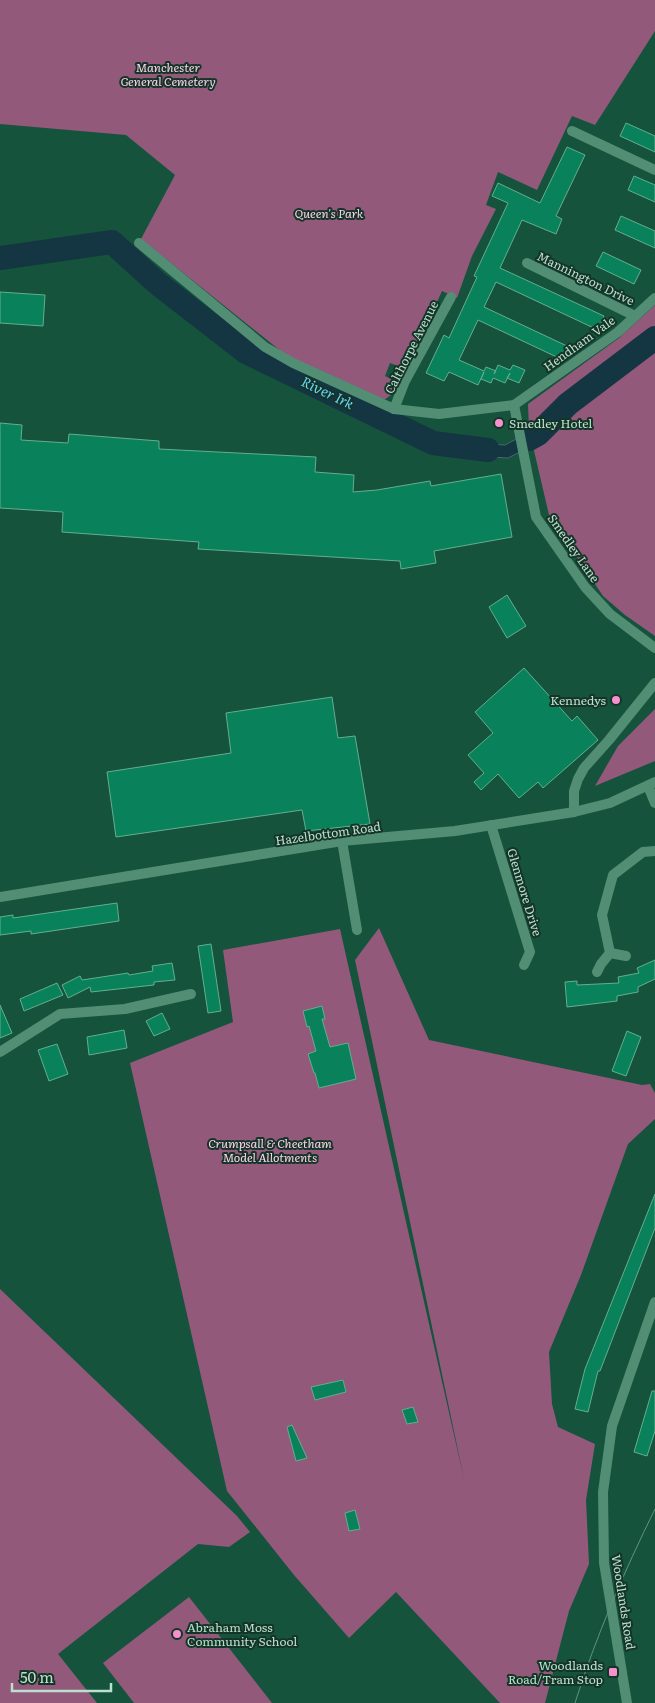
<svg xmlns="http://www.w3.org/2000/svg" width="655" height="1703" viewBox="0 0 655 1703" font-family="Literata,serif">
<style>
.green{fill:#92597b}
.water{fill:#143642;stroke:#46696c}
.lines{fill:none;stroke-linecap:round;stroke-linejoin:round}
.river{stroke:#143642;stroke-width:24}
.building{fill:#09815b;stroke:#63af8e}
.minor{stroke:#518e73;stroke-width:10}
.tertiary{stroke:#518e73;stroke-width:10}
.tram{stroke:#60937d;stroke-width:1}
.poi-dot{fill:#f790ce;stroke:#143427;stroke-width:2}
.labels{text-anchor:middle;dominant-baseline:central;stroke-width:4;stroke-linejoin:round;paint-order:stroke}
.park-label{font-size:12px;font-style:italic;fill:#fdd2ea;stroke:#143427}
.street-label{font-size:12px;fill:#bbe0cd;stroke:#143427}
.poi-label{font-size:12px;fill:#bbe0cd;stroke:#143427;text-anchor:start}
.water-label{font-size:14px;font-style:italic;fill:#69d6fd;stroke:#143427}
</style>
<rect width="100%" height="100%" fill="#16533c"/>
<g class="green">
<polygon points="0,0 655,0 655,31 595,125 572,116 537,190 498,172 486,205 496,209 472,256 457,298 442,291 437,302 434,301 423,324 425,327 408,364 401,367 390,363 385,376 391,379 394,389 391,395 384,400 287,356 141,239 175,175 126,135 0,124"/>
<polygon points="655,305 655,636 625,615 603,596 549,515 529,429 528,404 619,338"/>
<polygon points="655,709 655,761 595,786 618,746"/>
<polygon points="379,928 429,1040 642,1085 650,1084 655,1093 655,1119 628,1144 581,1275 549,1352 552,1404 558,1427 595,1444 586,1500 589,1564 569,1611 545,1703 500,1703 396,1592 349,1638 294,1575 227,1491 130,1063 233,1022 223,950 340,929 464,1479 355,960"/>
<polygon points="0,1289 237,1516 250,1532 229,1547 198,1544 58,1654 97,1703 0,1703"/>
<polygon points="189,1597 272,1703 134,1703 103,1663"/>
</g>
<polygon class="water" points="549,413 555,424 538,443 508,458 456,455 458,443 505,445 537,428"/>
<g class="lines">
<g class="river">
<polyline points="0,258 112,242 157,283 246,352 433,443 488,450"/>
<polyline points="529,439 538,434 568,404 655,338"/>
</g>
</g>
<g class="building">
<polygon points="626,123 655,136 655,152 620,136"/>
<polygon points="567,147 585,155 556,216 562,219 556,234 522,220 500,268 604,316 598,330 496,282 484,307 567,346 561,359 478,320 459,360 484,371 486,367 496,371 494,374 498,365 510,370 513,365 525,370 519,383 507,378 510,373 505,383 493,378 491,383 481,379 484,372 478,385 449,372 444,381 426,373 444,335 449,338 477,277 474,276 508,203 492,196 498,183 540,203"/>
<polygon points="634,176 655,185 655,202 628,190"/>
<polygon points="621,216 655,231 655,248 615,230"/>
<polygon points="603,252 641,270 634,284 596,266"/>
<polygon points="0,292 45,295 43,326 0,323"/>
<polygon points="0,423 22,425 21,440 68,443 69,434 159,441 159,449 316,457 315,472 354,475 353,492 377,490 430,481 431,486 501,474 512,537 434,551 436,563 401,569 400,561 198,549 199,542 62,532 63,512 0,508"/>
<polygon points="507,595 526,626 507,638 489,607"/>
<polygon points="524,668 572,721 577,716 598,740 543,788 538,782 519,798 498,774 481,790 474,782 484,773 468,755 493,733 475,712"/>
<polygon points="332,697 338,738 355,736 370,824 306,831 302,810 116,837 107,772 231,753 226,713"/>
<polygon points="117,903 119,921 31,934 31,931 0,935 0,917 13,915 13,918"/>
<polygon points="211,944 221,1011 208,1013 198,946"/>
<polygon points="655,960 655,979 638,987 638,992 617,996 617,1001 567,1007 565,982 577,981 577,985 619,983 618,977 639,973 637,968"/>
<polygon points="172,963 175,980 154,982 154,985 91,992 90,987 68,998 62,985 80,976 82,980 128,973 129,975 153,971 152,966"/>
<polygon points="57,983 63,995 24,1011 20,999"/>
<polygon points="0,1005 12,1033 0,1038"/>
<polygon points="322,1006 325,1019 322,1019 330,1047 348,1043 356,1079 319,1088 315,1073 314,1073 308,1054 316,1051 309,1026 307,1027 303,1011"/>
<polygon points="162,1013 170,1029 154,1036 146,1021"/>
<polygon points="124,1030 127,1048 89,1055 87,1037"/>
<polygon points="627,1031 641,1037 626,1076 612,1071"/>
<polygon points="57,1044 68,1074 49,1081 38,1050"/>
<polygon points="655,1194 655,1228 600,1371 598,1371 588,1412 575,1409 585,1369"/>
<polygon points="343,1380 346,1392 315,1400 311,1387"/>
<polygon points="652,1391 655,1391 655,1431 647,1456 634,1452"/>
<polygon points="413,1407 418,1422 407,1424 402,1410"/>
<polygon points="292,1425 307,1458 296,1461 287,1427"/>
<polygon points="355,1510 360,1529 349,1531 345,1513"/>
</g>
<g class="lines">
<g class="minor">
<polyline points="572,131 655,170"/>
<polyline points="139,243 265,347 293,363 394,409 439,414 514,405 618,332 655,298"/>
<polyline points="527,263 635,316"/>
<polyline points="514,405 536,517 585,587 610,614 655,648"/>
<polyline points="394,409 405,381 451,297"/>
<polyline points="648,786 655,803"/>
<polyline points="574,812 574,791 578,779 584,768 609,740 655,683"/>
<polyline points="491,825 530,952 524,965"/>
<polyline points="342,841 357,930"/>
<polyline points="610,953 626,956"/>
<polyline points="597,972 601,964 610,953 602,915 613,875 643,852 655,851"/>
<polyline points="0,1052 60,1014 125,1009 191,994"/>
</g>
<g class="tertiary">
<polyline points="0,897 342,841 455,831 574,812 610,803 655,782"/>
<polyline points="627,1703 604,1563 603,1492 612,1426 655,1302"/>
</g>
<path class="tram" d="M575,1703C596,1636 624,1572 655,1509"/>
</g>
<g class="poi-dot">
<circle cx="499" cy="423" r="5"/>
<circle cx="616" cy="700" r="5"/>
<circle cx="177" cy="1634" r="5"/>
<rect x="608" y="1667" width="10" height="10" rx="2.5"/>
</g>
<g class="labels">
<g class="park-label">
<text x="168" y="67">Manchester<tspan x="168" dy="14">General Cemetery</tspan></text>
<text x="329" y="213">Queen's Park</text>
<text x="270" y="1143">Crumpsall &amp; Cheetham<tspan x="270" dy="14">Model Allotments</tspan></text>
</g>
<g class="street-label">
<text transform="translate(586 278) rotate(26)">Mannington Drive</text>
<text transform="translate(579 343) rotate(-36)">Hendham Vale</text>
<text transform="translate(411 347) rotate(-63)">Calthorpe Avenue</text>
<text transform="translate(574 548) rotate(55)">Smedley Lane</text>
<text transform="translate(328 833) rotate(-8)">Hazelbottom Road</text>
<text transform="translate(525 892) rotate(73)">Glenmore Drive</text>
<text transform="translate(624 1602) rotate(81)">Woodlands Road</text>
</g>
<g class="poi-label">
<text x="509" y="423">Smedley Hotel</text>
<text x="606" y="700" text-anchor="end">Kennedys</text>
<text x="187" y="1627">Abraham Moss<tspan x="187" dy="14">Community School</tspan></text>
<text x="603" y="1665" text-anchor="end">Woodlands<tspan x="603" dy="14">Road/Tram Stop</tspan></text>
</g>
<g class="water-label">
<text transform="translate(328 392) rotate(26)">River Irk</text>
</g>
</g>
<path d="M12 1683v8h99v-8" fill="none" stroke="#bbe0cd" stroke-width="2.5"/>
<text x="20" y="1683" font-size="15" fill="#bbe0cd" stroke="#143427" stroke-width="4" paint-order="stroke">50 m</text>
</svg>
